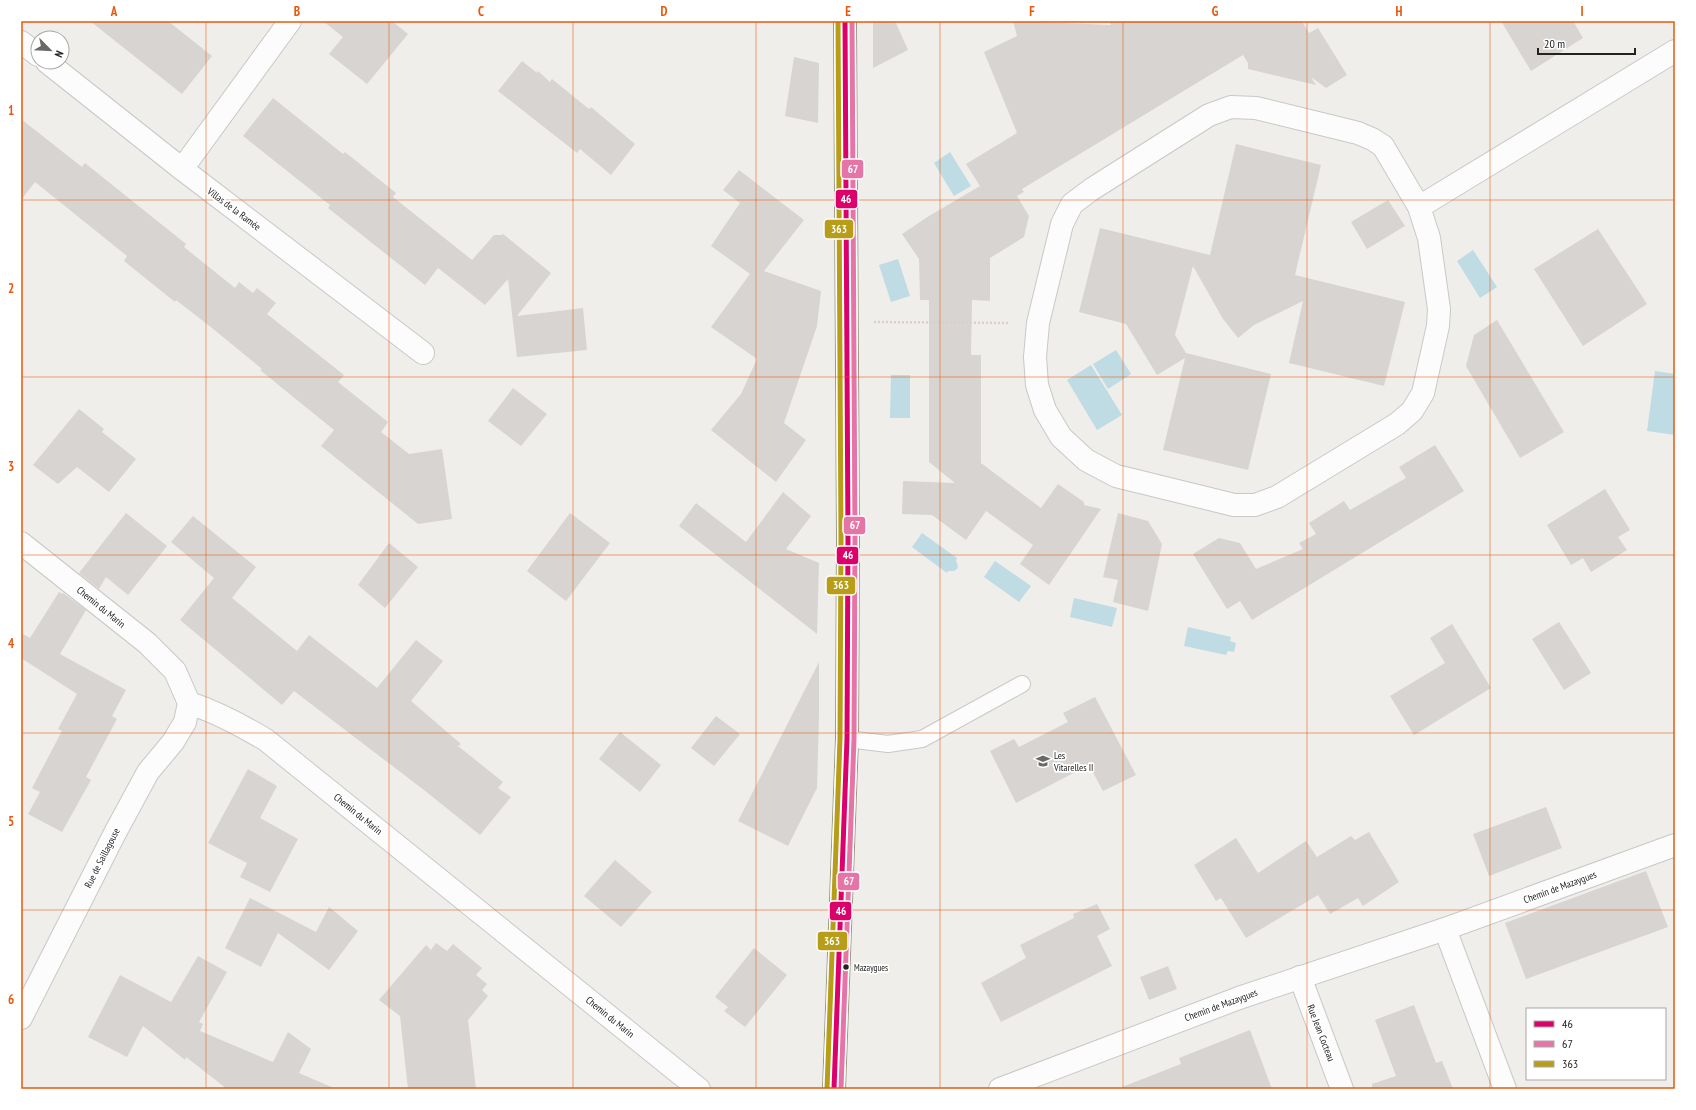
<svg xmlns="http://www.w3.org/2000/svg" width="1696" height="1110" viewBox="0 0 1696 1110" font-family="'PT Sans Narrow',sans-serif">
<style>
.water{fill:#bfdbe3}
.building{fill:#d7d4d2}
.lines{fill:none;stroke-linecap:round;stroke-linejoin:round}
.service-casing{stroke:#c9c8c7;stroke-width:18}
.minor-casing{stroke:#c9c8c7;stroke-width:24}
.secondary-casing{stroke:#999a82;stroke-width:24}
.path{stroke:#dccecd;stroke-width:2.5;stroke-dasharray:2 2;stroke-linecap:butt}
.service{stroke:#fdfcfc;stroke-width:16}
.minor{stroke:#fdfcfc;stroke-width:22}
.secondary{stroke:#f4f4ed;stroke-width:22}
.bus-1-casing{stroke:#fff;stroke-width:8}
.bus-2-casing{stroke:#fff;stroke-width:8}
.bus-3-casing{stroke:#fff;stroke-width:8}
.bus-1{stroke:#dc006b;stroke-width:5}
.bus-2{stroke:#e675a7;stroke-width:5}
.bus-3{stroke:#b89d19;stroke-width:5}
.grid{fill:none;stroke:#e8590c;stroke-width:1;stroke-opacity:0.55}
.bus-dot{fill:#222;stroke:#fff;stroke-width:1.5}
.labels{text-anchor:middle;dominant-baseline:central;stroke-width:3.5;stroke-linejoin:round;paint-order:stroke}
.bus-label{font-size:9px;fill:#222;stroke:#fff;text-anchor:start}
.street-label{font-size:10px;fill:#222;stroke:#fff}
.poi-label{font-size:10px;fill:#222;stroke:#fff;text-anchor:start}
.line-badge{stroke:#fff;stroke-width:1.5}
.badge-label{font-size:11px;text-anchor:middle;font-weight:bold;fill:#fff}
.neatline{fill:none;stroke:#e8590c;stroke-width:1.5}
.grid-label{font-size:13px;text-anchor:middle;font-weight:bold;fill:#e8590c}
</style>
<rect width="100%" height="100%" fill="#f0eeeb"/>
<g class="water">
<polygon points="950,152 971,186 954,196 934,163"/>
<polygon points="1473,250 1497,287 1480,298 1457,261"/>
<polygon points="898,259 910,296 891,302 879,265"/>
<polygon points="1116,350 1131,374 1108,389 1093,364"/>
<polygon points="1091,365 1122,415 1097,430 1067,380"/>
<polygon points="1655,371 1675,374 1675,435 1647,431"/>
<polygon points="891,375 910,375 910,418 890,418"/>
<polygon points="922,533 957,558 956,561 958,566 957,569 954,571 948,571 947,573 912,547"/>
<polygon points="995,561 1031,586 1019,602 984,577"/>
<polygon points="1074,598 1117,608 1112,627 1070,617"/>
<polygon points="1188,627 1231,637 1230,641 1236,643 1234,652 1228,651 1226,655 1184,646"/>
</g>
<g class="building">
<polygon points="90,21 168,21 212,56 182,94"/>
<polygon points="323,21 392,21 408,34 367,84 329,54 343,37"/>
<polygon points="873,21 895,21 908,50 873,68"/>
<polygon points="1013,21 1111,25 1109,21 1302,21 1309,33 1318,28 1347,75 1326,88 1311,77 1316,85 1248,69 1248,63 1243,55 1022,189 1024,192 1017,196 1029,216 1024,237 990,258 990,301 972,300 971,355 981,355 981,463 1041,508 1058,484 1084,502 1084,505 1101,509 1049,585 1020,564 1033,545 986,511 966,540 932,515 902,514 903,481 955,483 929,462 929,300 920,300 919,259 902,234 929,216 980,186 966,164 1017,133 984,52 1017,36"/>
<polygon points="1501,21 1573,21 1583,38 1531,71"/>
<polygon points="794,57 819,63 818,123 785,116"/>
<polygon points="522,61 537,73 538,71 550,82 552,79 589,109 591,107 635,144 611,175 580,149 577,153 498,91"/>
<polygon points="273,98 343,154 345,152 396,193 393,197 472,260 494,235 503,235 502,233 551,273 517,316 583,308 587,350 517,357 508,279 485,305 438,268 425,285 328,208 330,205 243,136"/>
<polygon points="21,119 82,167 85,163 186,244 184,247 235,288 239,282 253,293 257,288 276,303 267,314 344,375 338,382 388,422 381,432 409,454 442,449 452,519 418,524 321,446 334,430 260,370 262,369 212,328 176,300 175,302 124,261 127,256 35,182 21,200"/>
<polygon points="1236,144 1321,165 1295,275 1405,302 1384,386 1289,363 1303,301 1254,325 1238,338 1223,319 1193,266 1175,335 1186,353 1271,374 1248,470 1163,450 1185,358 1157,375 1126,324 1079,312 1100,228 1210,255"/>
<polygon points="739,170 804,220 764,271 821,291 817,326 784,423 806,440 776,482 711,430 741,394 757,359 711,327 750,274 711,246 740,203 723,190"/>
<polygon points="1388,200 1405,226 1367,249 1351,222"/>
<polygon points="1598,229 1647,304 1583,346 1534,269"/>
<polygon points="1497,320 1564,432 1520,458 1466,366 1474,335"/>
<polygon points="513,388 547,414 521,446 488,421"/>
<polygon points="79,409 104,429 102,432 136,459 109,492 77,467 58,484 33,465"/>
<polygon points="1435,445 1464,491 1252,620 1240,601 1227,609 1193,554 1219,538 1240,543 1256,569 1303,549 1299,543 1316,534 1309,523 1344,501 1350,510 1406,478 1399,467"/>
<polygon points="1605,489 1630,530 1618,537 1627,550 1591,572 1583,558 1571,565 1547,525"/>
<polygon points="783,492 811,516 786,549 819,563 817,634 679,526 696,503 746,542"/>
<polygon points="126,513 167,546 128,595 106,577 99,589 79,573"/>
<polygon points="570,513 610,543 566,601 527,571"/>
<polygon points="1118,513 1148,521 1162,544 1148,611 1113,602 1118,580 1103,577"/>
<polygon points="193,516 256,567 232,598 297,651 309,635 377,688 416,640 443,661 411,701 461,744 458,746 503,782 498,788 511,797 480,835 424,790 294,691 282,705 180,620 214,578 171,542"/>
<polygon points="389,543 418,567 385,608 358,585"/>
<polygon points="59,592 62,594 63,593 86,610 60,654 126,690 112,716 117,719 86,777 91,780 62,832 28,814 40,792 32,788 62,731 58,729 77,694 21,658 21,633 30,638"/>
<polygon points="1559,622 1591,673 1564,690 1532,639"/>
<polygon points="1452,624 1491,688 1414,735 1390,696 1445,663 1430,638"/>
<polygon points="819,662 819,718 817,788 788,846 738,821"/>
<polygon points="1095,697 1136,775 1103,791 1089,765 1016,803 990,751 1014,739 1019,747 1068,722 1063,713"/>
<polygon points="716,716 740,734 714,766 691,748"/>
<polygon points="620,732 661,765 640,792 599,759"/>
<polygon points="248,769 277,786 260,818 298,839 270,892 240,877 247,863 208,843"/>
<polygon points="1546,807 1562,848 1489,876 1473,834"/>
<polygon points="1369,832 1399,882 1363,906 1358,898 1330,914 1318,895 1246,938 1221,898 1216,901 1194,865 1236,838 1258,873 1306,841 1317,857 1351,836 1355,840"/>
<polygon points="615,860 652,892 621,927 584,896"/>
<polygon points="1646,871 1668,927 1526,979 1505,923"/>
<polygon points="250,898 316,932 329,907 358,931 329,970 278,933 261,967 225,948"/>
<polygon points="1097,904 1110,929 1097,936 1112,966 1001,1022 981,983 1026,958 1020,945 1074,918 1073,914"/>
<polygon points="436,943 447,951 453,944 482,968 476,975 487,984 482,990 488,996 468,1020 476,1089 408,1089 400,1016 379,1000 426,945 431,950"/>
<polygon points="754,948 787,975 745,1027 724,1011 728,1007 715,997"/>
<polygon points="198,956 227,972 199,1022 203,1024 200,1031 273,1062 288,1032 311,1049 299,1073 336,1089 227,1089 186,1057 185,1060 143,1026 127,1057 88,1037 120,975 171,1002"/>
<polygon points="1168,966 1177,989 1149,1000 1140,977"/>
<polygon points="1414,1005 1436,1063 1442,1061 1453,1089 1372,1089 1372,1084 1396,1076 1375,1020"/>
<polygon points="1250,1030 1272,1089 1122,1089 1122,1087 1181,1064 1179,1058"/>
</g>
<g class="lines">
<defs>
<polyline id="service" points="847,739 888,744 922,739 1022,684"/>
<g id="minor">
<polyline points="21,42 38,55"/>
<polyline points="47,62 182,169 423,353"/>
<polygon points="1231,107 1256,108 1358,133 1372,139 1383,146 1419,207 1429,238 1439,309 1438,326 1423,393 1412,411 1397,424 1277,497 1255,505 1234,505 1116,476 1086,460 1061,437 1045,410 1037,385 1035,357 1038,323 1062,224 1072,204 1092,189 1209,115"/>
<polyline points="182,169 290,21"/>
<polyline points="1419,207 1675,51"/>
<path d="M21,543L147,643L175,671L189,703C217,712 241,725 266,740L699,1089"/>
<polyline points="1445,929 1505,1089"/>
<polyline points="1300,977 1342,1089"/>
<polyline points="21,1018 115,833 148,772 173,742 185,722 189,703"/>
<polyline points="1000,1089 1239,998 1445,929 1675,845"/>
</g>
<polyline id="secondary" points="834,1089 847,739 848,537 845,21"/>
</defs>
<use href="#service" class="service-casing"/>
<use href="#minor" class="minor-casing"/>
<use href="#secondary" class="secondary-casing"/>
<polyline class="path" points="874,322 1009,323"/>
<use href="#service" class="service"/>
<use href="#minor" class="minor"/>
<use href="#secondary" class="secondary"/>
<defs>
<polyline id="bus-1" points="834,1089 847,739 848,537 845,21"/>
<polyline id="bus-2" points="841,1089 854,739 855,537 852,21"/>
<polyline id="bus-3" points="827,1089 840,739 841,537 838,21"/>
</defs>
<use href="#bus-1" class="bus-1-casing"/>
<use href="#bus-2" class="bus-2-casing"/>
<use href="#bus-3" class="bus-3-casing"/>
<use href="#bus-1" class="bus-1"/>
<use href="#bus-2" class="bus-2"/>
<use href="#bus-3" class="bus-3"/>
</g>
<path class="grid" d="M206,21V1089M389,21V1089M573,21V1089M756,21V1089M940,21V1089M1123,21V1089M1307,21V1089M1490,21V1089M21,200H1675M21,377H1675M21,555H1675M21,733H1675M21,910H1675"/>
<defs>
<symbol id="school-bare" viewBox="-9 -9 18 18"><path d="M0-5L7-2L0 1L-7-2ZM-4 1L0 2.5L4 1V4Q0 6-4 4Z" fill="#6a6968" stroke="#fff" stroke-width="2.5" paint-order="stroke"/></symbol>
</defs>
<g fill-rule="evenodd">
<use href="#school-bare" x="1033" y="751" width="20" height="20"/>
</g>
<circle class="bus-dot" cx="846" cy="967" r="3.5"/>
<g class="labels">
<g class="bus-label">
<text x="854" y="967">Mazaygues</text>
</g>
<g class="street-label">
<text transform="translate(234 209) rotate(37)">Villas de la Ramée</text>
<text transform="translate(101 607) rotate(39)">Chemin du Marin</text>
<text transform="translate(358 814) rotate(39)">Chemin du Marin</text>
<text transform="translate(102 858) rotate(-63)">Rue de Saillagouse</text>
<text transform="translate(1560 887) rotate(-20)">Chemin de Mazaygues</text>
<text transform="translate(1221 1005) rotate(-20)">Chemin de Mazaygues</text>
<text transform="translate(610 1017) rotate(39)">Chemin du Marin</text>
<text transform="translate(1321 1033) rotate(69)">Rue Jean Cocteau</text>
</g>
<g class="poi-label">
<text x="1054" y="755">Les<tspan x="1054" dy="12">Vitarelles II</tspan></text>
</g>
</g>
<g class="line-badge">
<rect x="841" y="159" width="23" height="20" rx="4" fill="#e675a7"/>
<rect x="835" y="189" width="23" height="20" rx="4" fill="#dc006b"/>
<rect x="824" y="219" width="30" height="20" rx="4" fill="#b89d19"/>
<rect x="843" y="516" width="23" height="19" rx="4" fill="#e675a7"/>
<rect x="836" y="546" width="23" height="19" rx="4" fill="#dc006b"/>
<rect x="826" y="576" width="30" height="19" rx="4" fill="#b89d19"/>
<rect x="837" y="872" width="23" height="19" rx="4" fill="#e675a7"/>
<rect x="829" y="901" width="23" height="20" rx="4" fill="#dc006b"/>
<rect x="817" y="931" width="31" height="20" rx="4" fill="#b89d19"/>
</g>
<g class="badge-label">
<text x="853" y="173">67</text>
<text x="846" y="203">46</text>
<text x="839" y="233">363</text>
<text x="855" y="529">67</text>
<text x="848" y="559">46</text>
<text x="841" y="589">363</text>
<text x="849" y="885">67</text>
<text x="841" y="915">46</text>
<text x="832" y="945">363</text>
</g>
<rect width="1696" height="1110" fill="none" stroke="#ffffff" stroke-width="44"/>
<rect x="1526" y="1008" width="140" height="72" fill="#ffffff" stroke="#a7a7a7"/>
<rect x="1534" y="1021" width="20" height="6" fill="#dc006b" stroke="#a7a7a7"/>
<text x="1562" y="1028" font-size="12" fill="#222222">46</text>
<rect x="1534" y="1041" width="20" height="6" fill="#e675a7" stroke="#a7a7a7"/>
<text x="1562" y="1048" font-size="12" fill="#222222">67</text>
<rect x="1534" y="1061" width="20" height="6" fill="#b89d19" stroke="#a7a7a7"/>
<text x="1562" y="1068" font-size="12" fill="#222222">363</text>
<g transform="translate(50 50) rotate(114)"><circle r="19" fill="#ffffff" stroke="#a7a7a7"/>
<path d="M0-3L7 15L0 10L-7 15Z" fill="#6a6968"/>
<text y="-6" font-size="11" font-weight="bold" text-anchor="middle" fill="#222222">N</text>
</g>
<path d="M1538 48v6h97v-6" fill="none" stroke="#222222" stroke-width="2"/>
<text x="1544" y="48" font-size="12" fill="#222222" stroke="#ffffff" stroke-width="3" paint-order="stroke">20 m</text>
<rect x="22" y="22" width="1652" height="1066" class="neatline"/>
<g class="grid-label">
<text x="114" y="16">A</text>
<text x="297" y="16">B</text>
<text x="481" y="16">C</text>
<text x="664" y="16">D</text>
<text x="848" y="16">E</text>
<text x="1032" y="16">F</text>
<text x="1215" y="16">G</text>
<text x="1399" y="16">H</text>
<text x="1582" y="16">I</text>
<text x="11" y="115">1</text>
<text x="11" y="293">2</text>
<text x="11" y="471">3</text>
<text x="11" y="648">4</text>
<text x="11" y="826">5</text>
<text x="11" y="1004">6</text>
</g>
</svg>
